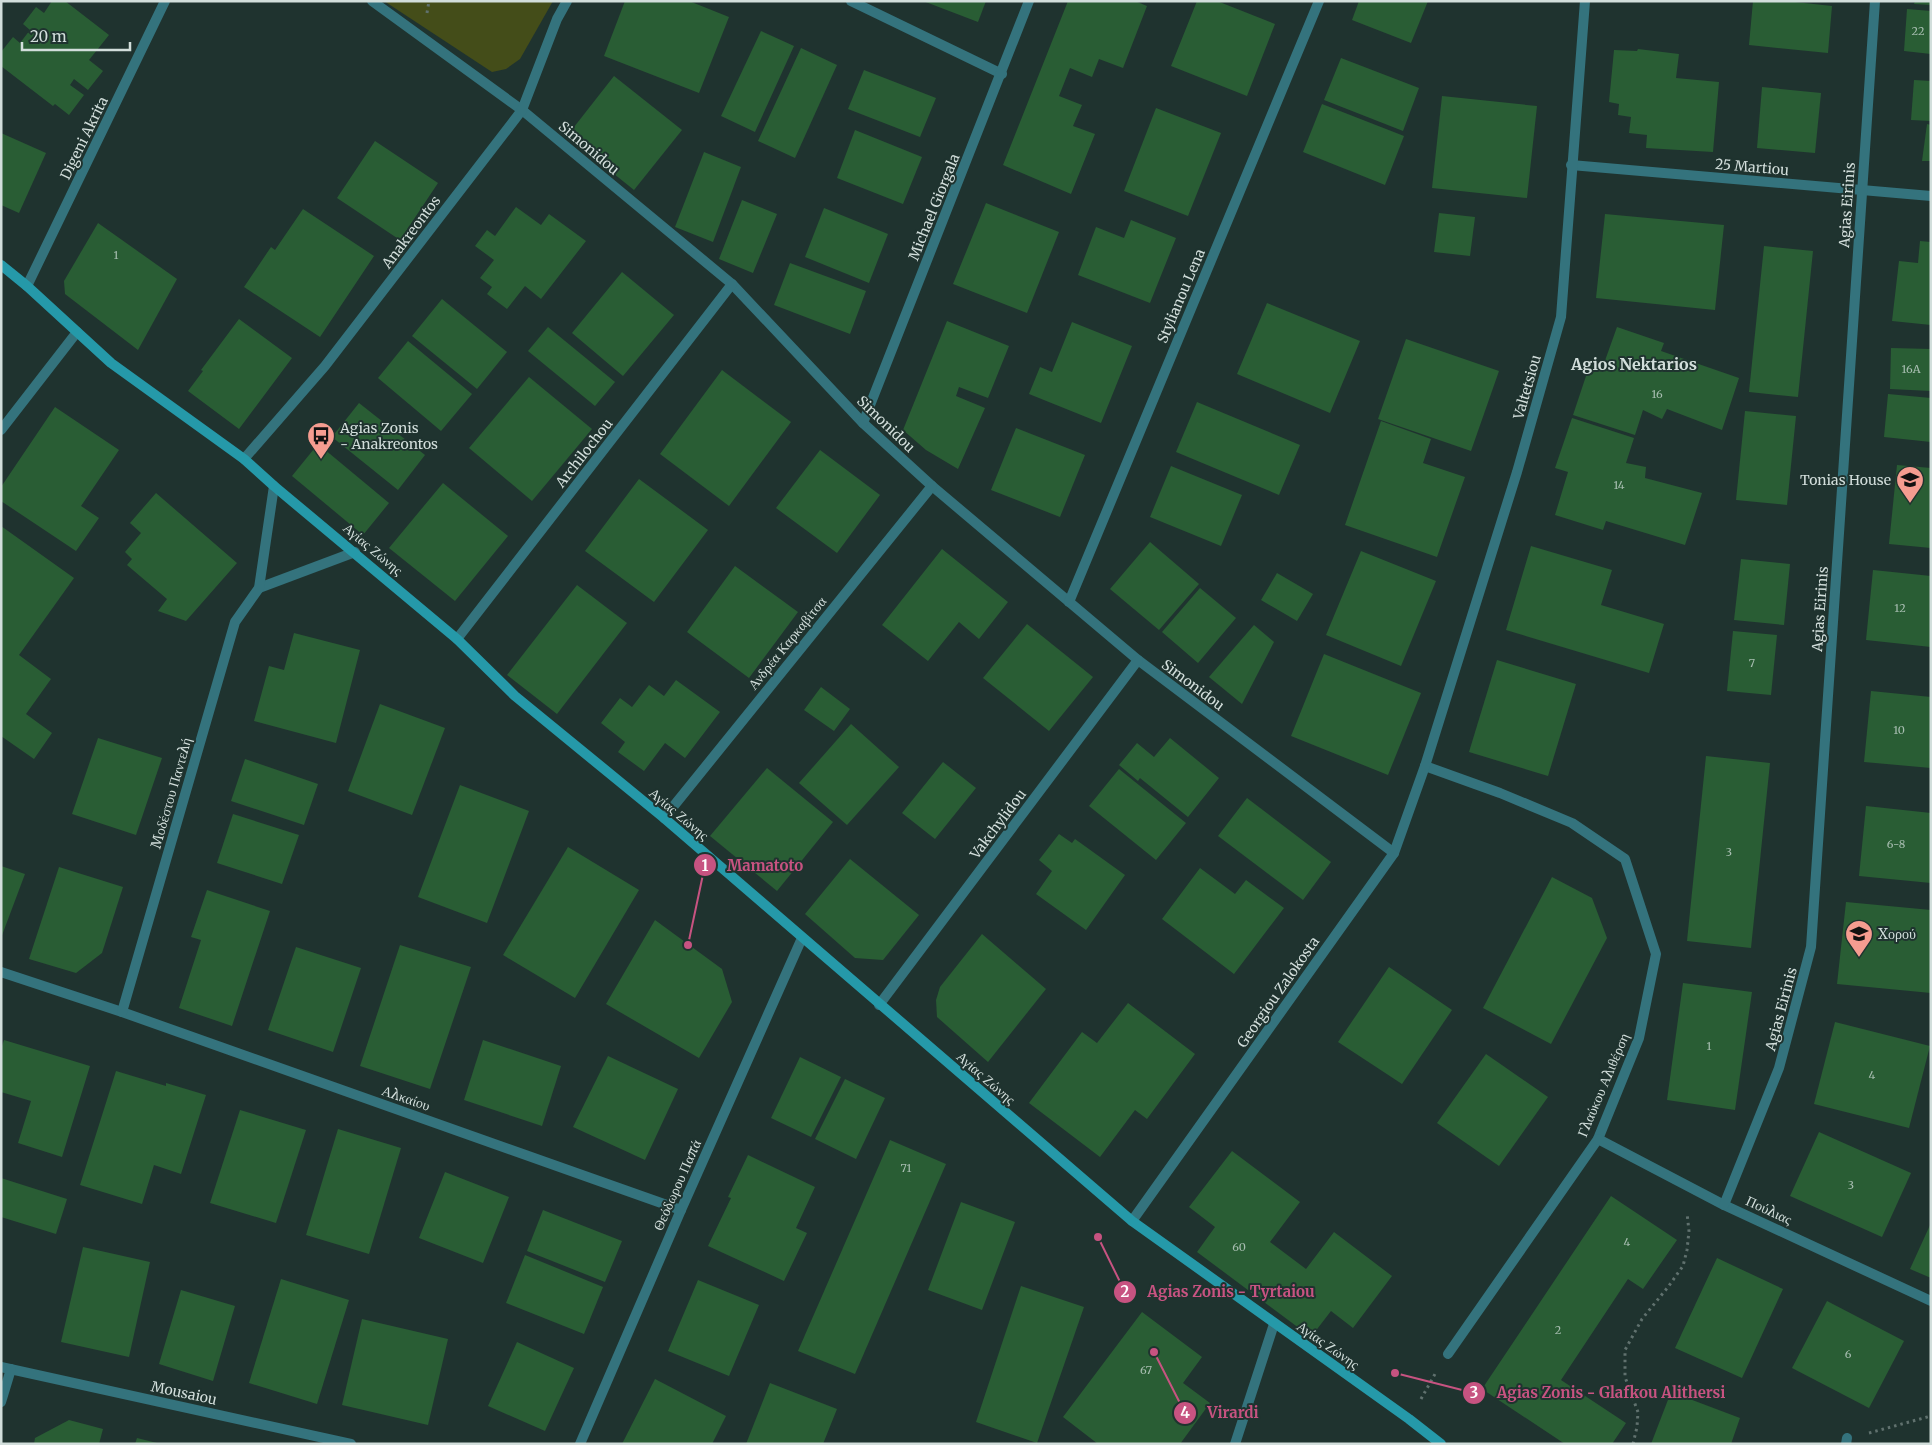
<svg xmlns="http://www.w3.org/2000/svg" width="1932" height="1445" viewBox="0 0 1932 1445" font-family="Merriweather,serif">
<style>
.green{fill:#444d19}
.building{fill:#295d34}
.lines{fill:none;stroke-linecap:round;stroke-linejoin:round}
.path{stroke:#60716e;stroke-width:3;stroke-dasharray:2.5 4;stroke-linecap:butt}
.lane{stroke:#34737d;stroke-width:10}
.street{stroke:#34737d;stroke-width:10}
.secondary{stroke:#2599a9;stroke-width:10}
.labels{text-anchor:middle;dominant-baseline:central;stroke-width:4;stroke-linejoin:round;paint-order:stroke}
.number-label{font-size:11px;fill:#a8beb1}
.street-label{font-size:14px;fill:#d2dedb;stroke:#1f332f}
.poi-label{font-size:14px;fill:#d2dedb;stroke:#1f332f;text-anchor:start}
.quarter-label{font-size:16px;font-weight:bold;fill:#d2dedb;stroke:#1f332f}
.leader{fill:none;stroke:#c75381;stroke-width:2}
.callout-dot{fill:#c75381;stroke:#1f332f;stroke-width:2}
.mark-label{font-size:15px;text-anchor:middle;font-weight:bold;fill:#fff}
.callout-label{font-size:15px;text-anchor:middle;font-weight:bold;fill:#c75381;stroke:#1f332f;stroke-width:4;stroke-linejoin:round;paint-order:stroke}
</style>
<rect width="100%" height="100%" fill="#1f332f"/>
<polygon class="green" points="384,1 553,1 520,59 506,69 492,72"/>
<g class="building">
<polygon points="52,1 65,1 109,35 89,60 103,71 88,90 74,79 70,85 84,95 69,115 55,104 53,106 1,66 1,52 13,37 20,43 30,30 23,24 36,7 44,13"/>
<polygon points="625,1 689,1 729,17 699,93 604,56"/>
<polygon points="923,1 986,1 978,22"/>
<polygon points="1068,1 1135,1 1147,6 1123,68 1099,59 1092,77 1070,68 1059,96 1082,105 1073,126 1095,134 1071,194 1003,165"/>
<polygon points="1197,1 1217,1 1275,24 1247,96 1171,66"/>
<polygon points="1359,1 1428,1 1411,43 1352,20"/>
<polygon points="1753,1 1786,1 1832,6 1828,53 1749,45"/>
<polygon points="1915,1 1931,1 1931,5 1914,4"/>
<polygon points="1907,9 1931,11 1931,54 1904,51"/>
<polygon points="761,31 794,46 755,132 721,116"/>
<polygon points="801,48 837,65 795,158 758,141"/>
<polygon points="1638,49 1679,54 1676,78 1719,82 1713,152 1646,148 1647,135 1629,133 1631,117 1618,115 1619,104 1609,102 1614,50 1637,51"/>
<polygon points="1341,58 1419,88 1403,131 1324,100"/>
<polygon points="864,70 936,98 920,137 848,109"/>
<polygon points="614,76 682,130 634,190 567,136"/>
<polygon points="1914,80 1931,81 1931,121 1911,120"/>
<polygon points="1762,87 1821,93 1815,153 1757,148"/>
<polygon points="1442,96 1537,106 1527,198 1432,188"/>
<polygon points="1322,104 1404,136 1385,185 1303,152"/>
<polygon points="1156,108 1221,133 1188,216 1124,191"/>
<polygon points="1927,124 1931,125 1931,161 1922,161"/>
<polygon points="855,130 922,157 903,204 837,178"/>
<polygon points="1,133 46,153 19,213 1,205"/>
<polygon points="375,141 438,183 400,240 337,198"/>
<polygon points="704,152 741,167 713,242 675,227"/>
<polygon points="742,200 777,214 753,273 719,259"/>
<polygon points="986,203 1059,232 1027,313 953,284"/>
<polygon points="516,207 541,225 549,214 586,241 541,299 525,286 507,309 487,294 492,287 480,278 494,260 475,246 487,230 495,236"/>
<polygon points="824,208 888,234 869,283 805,257"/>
<polygon points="303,209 374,256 320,337 244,287 271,247 275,250"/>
<polygon points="1439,213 1475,217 1470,256 1434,252"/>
<polygon points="1605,214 1724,225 1715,310 1596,298"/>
<polygon points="1131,220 1176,238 1150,303 1078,275 1096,227 1124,238"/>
<polygon points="98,223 177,279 138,350 65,294 64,281"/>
<polygon points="1920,241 1931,242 1931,325 1892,321 1899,261 1918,263"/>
<polygon points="1764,246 1813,251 1798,397 1749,392"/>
<polygon points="790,263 866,291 850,334 774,305"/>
<polygon points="622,272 674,315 623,376 572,333"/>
<polygon points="442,299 507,352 477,389 412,336"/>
<polygon points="1267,303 1360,341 1330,413 1237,374"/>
<polygon points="239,319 292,358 239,429 188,391 203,371 201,370"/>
<polygon points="947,321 1009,346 988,398 959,387 956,396 985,408 958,469 926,450 903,430"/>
<polygon points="1072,322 1132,346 1101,423 1029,394 1040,367 1052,372"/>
<polygon points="548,327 615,382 595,406 528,351"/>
<polygon points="1617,327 1664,343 1661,351 1739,378 1722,430 1667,409 1662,419 1643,410 1635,435 1573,415 1590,364 1602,369"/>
<polygon points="1406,339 1499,371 1471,451 1378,419"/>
<polygon points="408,341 472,394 441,431 378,378"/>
<polygon points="1891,348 1931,349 1931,391 1890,389"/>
<polygon points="722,370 791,422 729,506 660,454"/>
<polygon points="529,377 592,429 532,501 469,448"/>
<polygon points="1888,394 1931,398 1931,442 1884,437"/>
<polygon points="1197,402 1300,445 1279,495 1176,452"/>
<polygon points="359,403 425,455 398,490 332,437"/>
<polygon points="55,407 119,450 81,506 99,518 76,551 1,501 1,487"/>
<polygon points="1745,411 1796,416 1787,505 1736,500"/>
<polygon points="1572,418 1634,438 1626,463 1646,467 1645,478 1702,493 1685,545 1606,521 1603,530 1555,515 1568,472 1555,468"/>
<polygon points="1381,421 1431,439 1423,463 1465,477 1437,557 1345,525"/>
<polygon points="1016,428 1085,455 1060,517 991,490"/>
<polygon points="318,444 389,503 363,535 292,476"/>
<polygon points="820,450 880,495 837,553 776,508"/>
<polygon points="1897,465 1931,468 1931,548 1889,544"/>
<polygon points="1171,466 1242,495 1221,546 1150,517"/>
<polygon points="639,479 708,530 654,602 585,551"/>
<polygon points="443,483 508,536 455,601 389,548"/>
<polygon points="156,493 237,563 186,621 158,611 167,599 127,565 132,559 125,552 141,533 130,523"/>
<polygon points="1,526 74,578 19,655 51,679 26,714 52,733 34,759 1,736"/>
<polygon points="1150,542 1199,584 1159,630 1110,589"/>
<polygon points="1531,546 1612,570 1601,605 1664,624 1649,673 1506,630"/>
<polygon points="942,549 1008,602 979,639 959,622 928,661 882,625"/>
<polygon points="1361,551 1436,581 1401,666 1326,635"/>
<polygon points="1741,559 1790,564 1784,625 1734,620"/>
<polygon points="735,566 798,612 749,678 687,632"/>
<polygon points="1873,570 1931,576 1931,647 1866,640"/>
<polygon points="1277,573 1313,594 1297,621 1261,600"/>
<polygon points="577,585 627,623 557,714 507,675"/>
<polygon points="1200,588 1236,618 1198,663 1162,632"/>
<polygon points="1027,624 1093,677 1049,731 983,678"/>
<polygon points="1254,625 1274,642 1242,704 1209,677"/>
<polygon points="1733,631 1777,635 1771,695 1727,691"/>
<polygon points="294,633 360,650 336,743 254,721 269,666 284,670"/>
<polygon points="1324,654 1421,693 1388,775 1291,736"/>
<polygon points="1497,660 1576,684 1548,776 1469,752"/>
<polygon points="676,680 720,712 685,758 665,743 644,771 618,752 625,742 601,723 620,698 632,707 649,685 664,696"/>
<polygon points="821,687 850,709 834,731 804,710"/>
<polygon points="1871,691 1931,697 1931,768 1864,762"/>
<polygon points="380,704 445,728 412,815 348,791"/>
<polygon points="851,724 899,767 847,825 799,783"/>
<polygon points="98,738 162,758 136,835 72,814"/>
<polygon points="1170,738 1219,778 1188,817 1140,778 1138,781 1119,765 1137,743 1154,757"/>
<polygon points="1706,756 1770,763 1751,948 1687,941"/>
<polygon points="245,759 318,784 304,825 231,801"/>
<polygon points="943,762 976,788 935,839 902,813"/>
<polygon points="767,768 833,822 777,891 710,836"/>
<polygon points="1119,769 1186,823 1156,860 1089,806"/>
<polygon points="460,785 529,811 487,923 418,897"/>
<polygon points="1247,798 1331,862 1303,900 1218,836"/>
<polygon points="1866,806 1931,813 1931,883 1859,876"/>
<polygon points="233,814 299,835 282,884 217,863"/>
<polygon points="1059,834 1072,843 1075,839 1125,875 1086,930 1036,894 1052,871 1039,860"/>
<polygon points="568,847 639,890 575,998 503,955"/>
<polygon points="850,859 919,915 883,960 855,958 805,914"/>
<polygon points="1,866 25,874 1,938"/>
<polygon points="59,867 123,887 102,953 76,973 29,959"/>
<polygon points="1200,868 1235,894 1246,880 1284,908 1234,974 1162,919"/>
<polygon points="1552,877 1592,898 1607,938 1551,1044 1483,1008"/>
<polygon points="207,890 270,911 232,1026 179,1008 201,940 191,937"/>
<polygon points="1846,902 1931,910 1931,993 1837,984"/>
<polygon points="655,920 722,969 732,1002 699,1058 606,1004"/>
<polygon points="982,934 1046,989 988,1062 937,1017 936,1000 940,987"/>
<polygon points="400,945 471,967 430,1089 360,1066"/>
<polygon points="296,947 361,968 333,1052 268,1030"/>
<polygon points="1389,967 1452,1010 1402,1084 1338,1042"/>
<polygon points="1683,983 1752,992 1735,1110 1667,1100"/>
<polygon points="1128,1003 1195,1054 1147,1119 1135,1110 1100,1157 1029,1103 1082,1032 1097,1043"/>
<polygon points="1835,1022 1930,1046 1909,1128 1814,1104"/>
<polygon points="4,1040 90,1066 62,1157 18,1143 31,1101 1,1092 1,1049"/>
<polygon points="483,1040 561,1066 542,1126 464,1100"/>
<polygon points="1486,1054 1548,1097 1499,1166 1437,1123"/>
<polygon points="608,1056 678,1089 645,1160 573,1127"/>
<polygon points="800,1057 841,1077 811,1137 771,1118"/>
<polygon points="116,1071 166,1086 166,1083 206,1095 181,1174 154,1165 142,1204 80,1185"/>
<polygon points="845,1079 885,1098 856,1159 815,1139"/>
<polygon points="240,1110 306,1130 276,1223 210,1203"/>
<polygon points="338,1129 401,1148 369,1254 306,1235"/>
<polygon points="1819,1132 1911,1173 1882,1237 1790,1196"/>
<polygon points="890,1140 946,1164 855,1374 798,1351"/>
<polygon points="1232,1151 1300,1202 1270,1242 1306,1269 1334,1232 1392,1276 1353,1328 1331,1311 1311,1337 1197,1252 1215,1227 1189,1207"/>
<polygon points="748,1155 815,1187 796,1228 807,1233 784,1281 708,1246 731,1198 728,1197"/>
<polygon points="445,1172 509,1197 483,1263 419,1238"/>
<polygon points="1,1178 67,1199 56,1234 1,1217"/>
<polygon points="1611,1196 1677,1240 1643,1289 1628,1279 1561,1380 1626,1423 1612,1444 1565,1444 1482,1389"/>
<polygon points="961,1202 1015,1222 982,1310 928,1290"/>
<polygon points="543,1210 622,1241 605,1282 527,1251"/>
<polygon points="1931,1223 1931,1278 1910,1269"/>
<polygon points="83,1247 150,1262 129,1357 61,1342"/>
<polygon points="525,1255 603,1287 584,1334 506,1303"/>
<polygon points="1717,1258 1783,1289 1742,1378 1675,1348"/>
<polygon points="281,1279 349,1300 317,1404 249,1383"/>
<polygon points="698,1280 759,1305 729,1376 668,1351"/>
<polygon points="1021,1286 1084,1307 1037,1443 976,1422"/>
<polygon points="181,1290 235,1306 213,1381 159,1364"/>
<polygon points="1827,1301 1904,1341 1869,1408 1792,1368"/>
<polygon points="1142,1312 1202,1357 1183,1383 1210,1403 1180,1444 1098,1444 1063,1417"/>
<polygon points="362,1319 448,1339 428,1425 342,1405"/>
<polygon points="517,1342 574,1368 545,1431 488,1406"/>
<polygon points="655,1379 726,1416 712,1444 622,1444"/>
<polygon points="770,1383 837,1409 823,1444 746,1444"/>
<polygon points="1671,1392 1740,1418 1731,1444 1651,1444"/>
<polygon points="69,1420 103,1429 99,1444 34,1444 35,1438"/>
<polygon points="137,1438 157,1443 157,1444 135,1444"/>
</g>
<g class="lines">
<g class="path">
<polyline points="427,13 429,1"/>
<polyline points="1421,1399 1435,1374"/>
<polyline points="1869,1433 1931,1416"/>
<polyline points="1633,1444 1637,1427 1638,1412 1625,1377 1625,1350 1642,1319 1668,1287 1683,1266 1687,1250 1689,1231 1687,1213"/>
</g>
<g class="lane">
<polyline points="1,430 77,332"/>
<polyline points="1235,1444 1274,1324"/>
<polyline points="1846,1444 1847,1438"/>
</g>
<g class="street">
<polyline points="372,1 522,110 732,284 863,423 932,486 1138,660 1394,853"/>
<polyline points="851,1 1002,74"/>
<polyline points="1571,165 1931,196"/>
<polyline points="27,286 165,1"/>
<polyline points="863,423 1029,1"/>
<polyline points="244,459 325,366 522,110 557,19 567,1"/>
<polyline points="259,588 355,552"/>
<polyline points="1069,602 1319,1"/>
<polyline points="457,639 732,284"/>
<polyline points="1425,766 1500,793 1572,823 1625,859 1656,954 1639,1038 1598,1139 1448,1354"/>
<polyline points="664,818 932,486"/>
<polyline points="1,972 122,1012 681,1210"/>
<polyline points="879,1005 1138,660"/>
<polyline points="122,1012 235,622 259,588 274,486"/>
<polyline points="1598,1139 1724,1205 1931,1301"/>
<polyline points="1724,1205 1779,1068 1811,947 1875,1"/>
<polyline points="1132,1221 1394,853 1425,766 1517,472 1561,317 1585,1"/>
<polyline points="1,1367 351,1444"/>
<polyline points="1,1402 11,1369"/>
<polyline points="580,1444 681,1210 802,938"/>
</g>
<polyline class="secondary" points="1,265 27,286 111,363 244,459 274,486 457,639 515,696 664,818 1132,1221 1409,1419 1441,1444"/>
</g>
<defs>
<symbol id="bus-pin" viewBox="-11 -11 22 30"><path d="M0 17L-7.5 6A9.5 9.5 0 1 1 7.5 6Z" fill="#f59c90" stroke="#1f332f"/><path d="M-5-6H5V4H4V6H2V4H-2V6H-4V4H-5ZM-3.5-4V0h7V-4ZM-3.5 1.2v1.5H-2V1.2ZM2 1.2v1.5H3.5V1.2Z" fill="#111"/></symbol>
<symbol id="school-pin" viewBox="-11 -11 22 30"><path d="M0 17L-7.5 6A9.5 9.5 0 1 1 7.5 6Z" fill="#f59c90" stroke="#1f332f"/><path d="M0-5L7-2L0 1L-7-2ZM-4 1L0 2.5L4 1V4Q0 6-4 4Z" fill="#111"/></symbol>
</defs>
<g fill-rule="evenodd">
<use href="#bus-pin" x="305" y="420" width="32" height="43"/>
<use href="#school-pin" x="1894" y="464" width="32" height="43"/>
<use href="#school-pin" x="1843" y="918" width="32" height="43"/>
</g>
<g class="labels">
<g class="number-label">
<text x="1918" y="31">22</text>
<text x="116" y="255">1</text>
<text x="1911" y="369">16A</text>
<text x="1657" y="394">16</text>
<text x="1619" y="485">14</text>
<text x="1900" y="608">12</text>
<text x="1752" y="663">7</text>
<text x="1899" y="730">10</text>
<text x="1896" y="844">6-8</text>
<text x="1729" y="852">3</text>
<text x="1709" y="1046">1</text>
<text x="1872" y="1075">4</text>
<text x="906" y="1168">71</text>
<text x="1851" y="1185">3</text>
<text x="1627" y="1242">4</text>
<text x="1239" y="1247">60</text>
<text x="1558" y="1330">2</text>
<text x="1848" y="1354">6</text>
<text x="1146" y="1370">67</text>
</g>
<g class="street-label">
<text transform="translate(84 138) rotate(-64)">Digeni Akrita</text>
<text transform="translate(589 148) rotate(40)">Simonidou</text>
<text transform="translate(1752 167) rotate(5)">25 Martiou</text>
<text transform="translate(1847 205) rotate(-86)">Agias Eirinis</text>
<text transform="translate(934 207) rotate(-68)">Michael Giorgala</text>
<text transform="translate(411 232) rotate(-53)">Anakreontos</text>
<text transform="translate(1181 296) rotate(-67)">Stylianou Lena</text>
<text transform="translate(1527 387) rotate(-74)">Valtetsiou</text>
<text transform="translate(886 424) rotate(44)">Simonidou</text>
<text transform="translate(584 453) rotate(-52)">Archilochou</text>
<text transform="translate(373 549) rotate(40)">Αγίας Ζώνης</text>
<text transform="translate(1820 609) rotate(-86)">Agias Eirinis</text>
<text transform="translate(787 643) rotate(-51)">Ανδρέα Καρκαβίτσα</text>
<text transform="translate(1193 685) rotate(37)">Simonidou</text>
<text transform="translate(171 793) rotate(-74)">Μοδέστου Παντελή</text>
<text transform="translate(679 814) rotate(40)">Αγίας Ζώνης</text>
<text transform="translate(998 824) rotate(-53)">Vakchylidou</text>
<text transform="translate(1278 992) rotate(-55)">Georgiou Zalokosta</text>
<text transform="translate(1781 1009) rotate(-75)">Agias Eirinis</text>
<text transform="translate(986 1078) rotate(41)">Αγίας Ζώνης</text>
<text transform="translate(1603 1085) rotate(-67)">Γλαύκου Αλιθέρση</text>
<text transform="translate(406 1098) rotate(19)">Αλκαίου</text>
<text transform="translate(677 1185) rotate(-66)">Θεόδωρου Παπά</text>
<text transform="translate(1769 1210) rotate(25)">Πούλιας</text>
<text transform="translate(1328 1345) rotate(35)">Αγίας Ζώνης</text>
<text transform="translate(184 1393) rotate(12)">Mousaiou</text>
</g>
<g class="poi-label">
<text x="340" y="428">Agias Zonis<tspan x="340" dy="16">- Anakreontos</tspan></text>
<text x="1891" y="480" text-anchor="end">Tonias House</text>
<text x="1878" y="934">Χορού</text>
</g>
<g class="quarter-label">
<text x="1634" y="364">Agios Nektarios</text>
</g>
</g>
<path class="leader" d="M688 945L705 865M1098 1237L1125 1292M1395 1373L1474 1393M1154 1352L1185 1413"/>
<g class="callout-dot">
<circle cx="688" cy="945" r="5"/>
<circle cx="1098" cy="1237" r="5"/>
<circle cx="1395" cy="1373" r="5"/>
<circle cx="1154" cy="1352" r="5"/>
<circle cx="705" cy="865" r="12"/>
<circle cx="1125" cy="1292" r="12"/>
<circle cx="1474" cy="1393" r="12"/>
<circle cx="1185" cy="1413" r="12"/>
</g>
<g class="mark-label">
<text x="705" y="871">1</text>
<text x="1125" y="1297">2</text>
<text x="1474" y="1398">3</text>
<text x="1185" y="1418">4</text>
</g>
<g class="callout-label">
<text x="765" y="871">Mamatoto</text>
<text x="1231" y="1297">Agias Zonis - Tyrtaiou</text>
<text x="1611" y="1398">Agias Zonis - Glafkou Alithersi</text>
<text x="1233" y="1418">Virardi</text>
</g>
<rect width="1932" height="1445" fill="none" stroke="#d2dedb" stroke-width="5"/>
<path d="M22 42v8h108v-8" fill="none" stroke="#d2dedb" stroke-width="2.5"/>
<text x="30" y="42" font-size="15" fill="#d2dedb" stroke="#1f332f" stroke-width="4" paint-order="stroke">20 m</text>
</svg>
